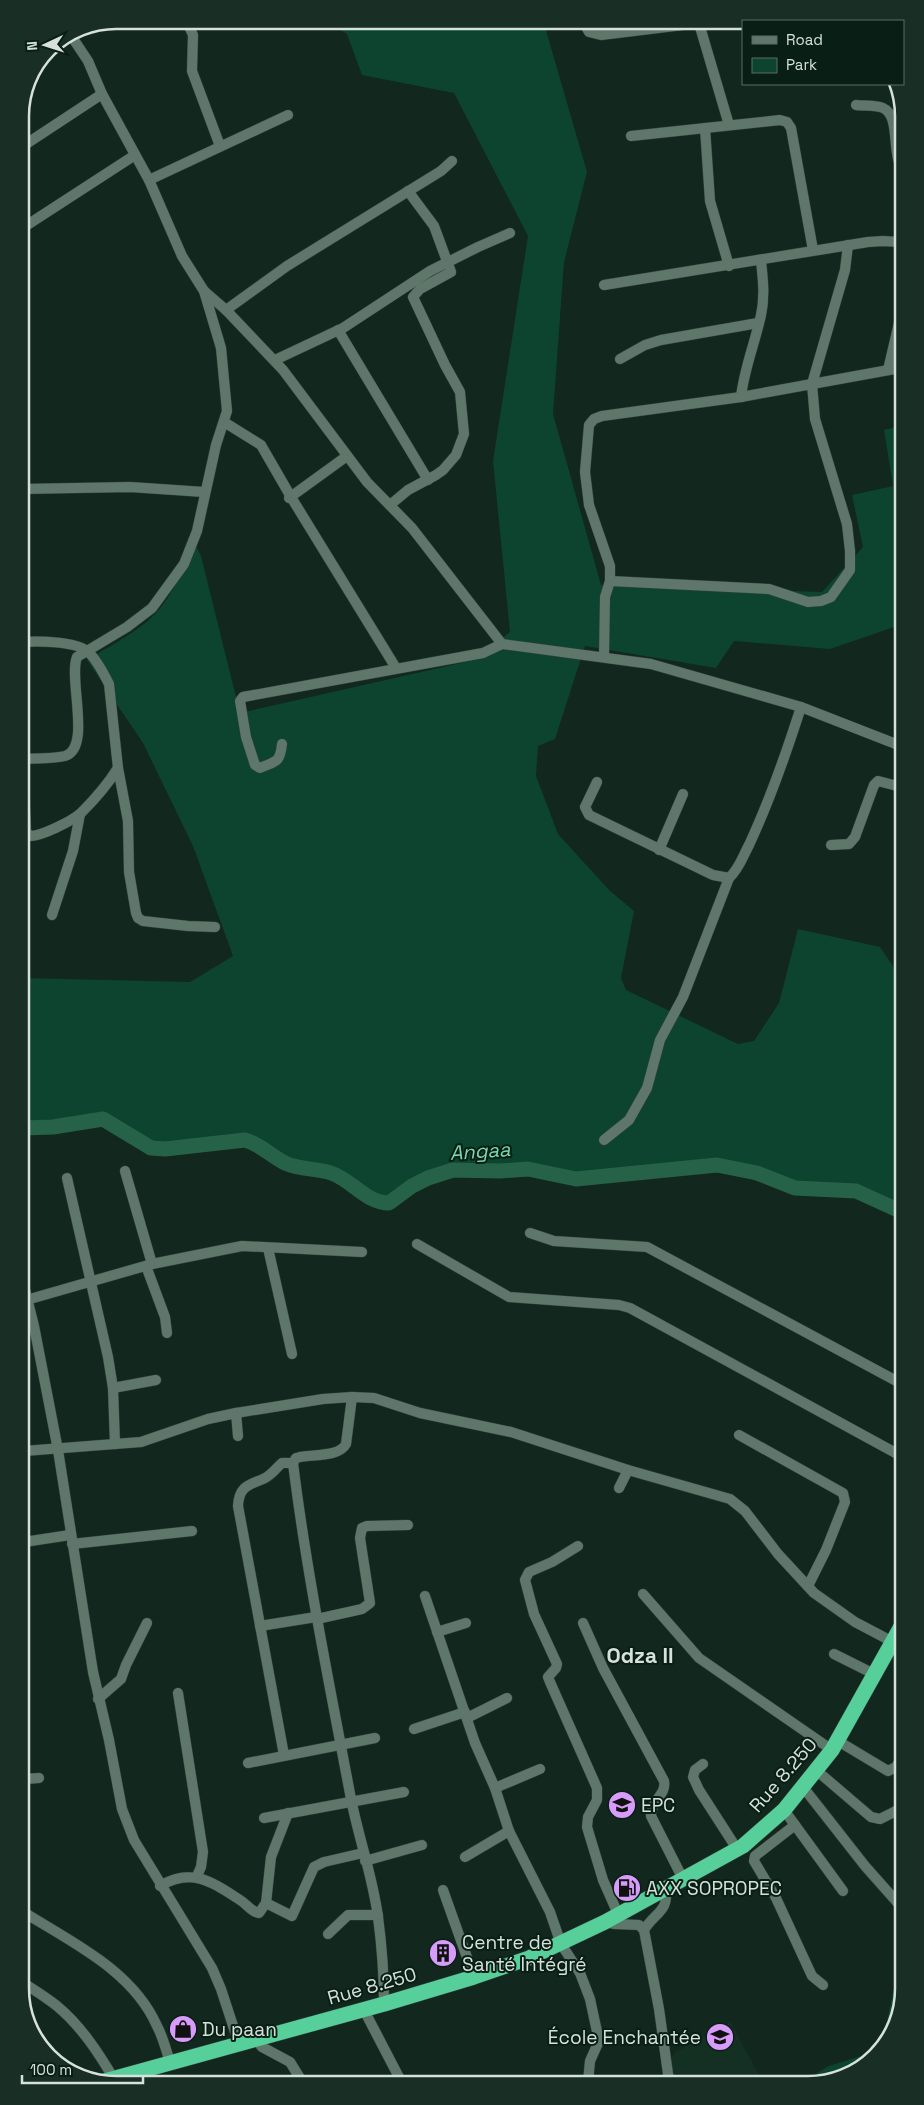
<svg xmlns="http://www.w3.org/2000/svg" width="924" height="2105" viewBox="0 0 924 2105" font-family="'Space Grotesk',sans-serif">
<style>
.built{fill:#133023}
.green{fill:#0c442f}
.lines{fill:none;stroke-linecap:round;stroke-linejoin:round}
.river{stroke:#266248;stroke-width:15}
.street-casing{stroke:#33423a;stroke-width:11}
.highway-casing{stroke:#33423a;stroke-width:16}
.street{stroke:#5f766a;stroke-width:10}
.highway{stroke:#57cf9b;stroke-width:15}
.labels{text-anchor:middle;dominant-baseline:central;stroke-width:4;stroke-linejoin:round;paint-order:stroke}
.street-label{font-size:19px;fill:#d5e1da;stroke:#091e14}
.poi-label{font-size:19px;fill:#d5e1da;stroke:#091e14;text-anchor:start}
.water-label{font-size:20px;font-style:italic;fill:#7ed8ad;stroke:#091e14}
.quarter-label{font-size:21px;font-weight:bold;fill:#d5e1da;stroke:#091e14}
.rim{fill:none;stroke:#d5e1da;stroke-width:2.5}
</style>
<rect width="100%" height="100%" fill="#12271d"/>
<polygon class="built" points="730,2022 762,2080 674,2081 670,2062 674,2053"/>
<g class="green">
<path d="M324,20H543L587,172L564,262L553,414L601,585L822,592L863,547L852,495L893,486L884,430L900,426V625L830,649L734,641L716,668L585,646L555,739L538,746L536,776L558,834L609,890L634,911L621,978L626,990L738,1044L754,1041L779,1003L798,929L880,947L893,966L901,1003L902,1212L856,1191L795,1188L757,1173L717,1165L576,1179L528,1169L500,1171L453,1170L428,1178L412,1186L389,1203C366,1203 352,1180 331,1173C316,1168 300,1170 285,1163C271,1156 260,1144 245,1140L165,1149L151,1148L103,1119L53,1127L23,1128L22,978L190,982L233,956L193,846L143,743L87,660C108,647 132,635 151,618C170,600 184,569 196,546L201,556L240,713L474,660L510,632L493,461L528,236L454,93L362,75L347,34Z"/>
<polygon points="904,1963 904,1990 884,2047 881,2050 896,1978"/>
<polygon points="880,2050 840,2080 805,2080 829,2066"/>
</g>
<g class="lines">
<path class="river" d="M23,1128L53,1127L103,1119L151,1148L165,1149L245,1140C260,1144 271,1156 285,1163C300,1170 316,1168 331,1173C352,1180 366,1203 389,1203L412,1186L428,1178L453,1170L500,1171L528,1169L576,1179L717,1165L757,1173L795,1188L856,1191L902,1212"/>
<defs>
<g id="street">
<polyline points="186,20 193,35 192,71 220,146"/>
<polyline points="582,20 589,32 601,35 699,23"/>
<polyline points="698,20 729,125"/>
<path d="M856,105C864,106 876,105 883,108C899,115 893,147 899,162"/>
<polyline points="705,128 710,201 729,266"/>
<polyline points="631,136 780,120 787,122 791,128 813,250"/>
<polyline points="20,148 102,94"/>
<polyline points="149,180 288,115"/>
<polyline points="21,229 135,155"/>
<polyline points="848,245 845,270 812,384 900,368"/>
<polyline points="604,285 868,242 883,241 899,242"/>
<polyline points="204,291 226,310 283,370 367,482 412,528 502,644"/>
<polyline points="226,310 287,266 441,171 452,161"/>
<polyline points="338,330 428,480"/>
<polyline points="620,359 645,345 661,340 758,323"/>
<polyline points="275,360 343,328 430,271 478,247 510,233"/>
<polyline points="888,370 899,323"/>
<path d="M741,397C744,369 755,343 761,315C765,297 763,279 761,261"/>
<polyline points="224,422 261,445 291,497 396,668"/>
<polyline points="21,489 130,487 204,492"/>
<polyline points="289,498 347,456"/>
<polyline points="390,505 408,490 436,475 443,470 456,455 464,434 460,392 445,365 413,297 420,289 451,272 434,226 408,191"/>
<path d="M22,642C38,641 74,641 87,651C96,658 104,674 109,684L118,768L128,821L129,872L136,913L138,918L143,921L188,926L215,927"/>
<polyline points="604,657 605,597 610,581 610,566 589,505 585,472 589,425 594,419 602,416 741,397 812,384 815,419 847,524 850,551 850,570 831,597 821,601 808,602 769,589 610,581"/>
<path d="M282,744C280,763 276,761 260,768L255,765L246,737L240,701L243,697L483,653L502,644L651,664L801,707L901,746"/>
<path d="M22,759C35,758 52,759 65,756C92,748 68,678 77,657L127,627L152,608L184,564L197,531L216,445L227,411L221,348L204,291L182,256L149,180L102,94L88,61L70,34"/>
<path d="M23,759L26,831L29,836C40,837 72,821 81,813C94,800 108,784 118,768"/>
<path d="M597,782L585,807L589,815L713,875L729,878C739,869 743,856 749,845C770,800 786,754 801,707"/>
<polyline points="831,845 849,844 855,837 874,785 878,781 901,787"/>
<polyline points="659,850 683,794"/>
<polyline points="52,915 73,851 80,814"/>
<polyline points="604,1140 629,1120 647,1088 660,1040 683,997 729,878"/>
<polyline points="125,1171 152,1264"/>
<polyline points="67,1178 108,1357 113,1388 115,1444"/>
<polyline points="530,1233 554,1241 647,1247 902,1384"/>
<polyline points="417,1244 509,1297 619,1305 630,1308 903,1457"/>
<polyline points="268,1248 292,1354"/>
<polyline points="146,1266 165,1317 167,1333"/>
<polyline points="23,1282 34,1326 58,1450 93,1672 109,1740 122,1809 134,1840 212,1968 221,1989 239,2044"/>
<polyline points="23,1301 152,1264 242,1246 362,1252"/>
<polyline points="113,1388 156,1380"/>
<path d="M352,1397L346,1444C339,1457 314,1454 300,1457L296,1458L293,1463C307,1576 330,1687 351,1799C359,1839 373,1878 378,1917C382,1947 384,1975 384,2004"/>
<polyline points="236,1413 238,1436"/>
<polyline points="739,1435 843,1493 845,1502 826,1550 808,1586"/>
<polyline points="24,1451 141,1442 208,1419 236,1413 323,1399 352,1397 374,1398 420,1413 511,1432 628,1470 730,1499 745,1511 778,1554 814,1593 855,1622 893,1642"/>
<polyline points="619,1488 628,1470"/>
<polyline points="24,1542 70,1535"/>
<polyline points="72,1544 192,1531"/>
<polyline points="578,1546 552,1562 529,1572 525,1580 534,1614 557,1664 556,1668 548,1677 550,1682 597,1788 597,1800 588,1817 587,1827 603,1880 618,1914"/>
<polyline points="643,1594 699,1658 832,1750"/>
<polyline points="425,1596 475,1743 495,1788 509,1831 550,1912 561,1944 580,1973 590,1999 599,2041 590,2061 588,2082"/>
<polyline points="317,1619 362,1609 370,1603 360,1538 362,1528 367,1526 408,1525"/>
<path d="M583,1623L603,1668L664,1781C667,1795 650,1801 651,1816L683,1879"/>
<polyline points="260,1626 316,1617"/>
<polyline points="437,1632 466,1623"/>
<polyline points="834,1654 874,1674"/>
<polyline points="178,1693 203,1852 201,1867 197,1876"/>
<polyline points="98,1699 121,1679 126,1665 147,1623"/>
<polyline points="467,1718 507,1698"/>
<polyline points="414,1729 465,1712"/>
<polyline points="838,1741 888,1771 896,1767 903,1756"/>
<path d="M284,1755L238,1506C239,1486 249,1485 263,1479C271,1476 276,1468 282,1463H293"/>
<polyline points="248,1763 375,1738"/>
<polyline points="703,1764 695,1770 693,1777 699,1790 737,1849"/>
<polyline points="816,1770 871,1817 880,1819 904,1807"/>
<polyline points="25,1779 39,1778"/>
<polyline points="803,1787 865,1866 904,1910"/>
<polyline points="495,1788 540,1769"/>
<polyline points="784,1810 843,1891"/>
<polyline points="264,1818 404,1792"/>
<polyline points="795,1825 755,1856 754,1861 776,1898 812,1976 823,1985"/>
<polyline points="465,1857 509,1831"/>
<polyline points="365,1861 422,1845"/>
<path d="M160,1886C192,1867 212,1882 240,1900C247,1904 251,1912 259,1913L266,1903L271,1857L288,1813"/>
<polyline points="443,1890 474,1977"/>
<polyline points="266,1903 292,1916 314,1867 324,1862 363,1853"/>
<path d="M25,1913C73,1943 133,1971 157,2026C163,2037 166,2050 170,2062"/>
<polyline points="605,1922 615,1924 639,1925 644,1930 659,2009 669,2081"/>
<path d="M644,1930C654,1913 670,1911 665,1889"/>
<polyline points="328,1934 348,1915 378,1915"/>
<path d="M25,1984C36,1991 47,1998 57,2006C81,2026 98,2052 114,2079"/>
<polyline points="364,2010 402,2083"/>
<polyline points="256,2040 262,2047 290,2062 303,2083"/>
</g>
<polyline id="highway" points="101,2082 384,2004 474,1977 529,1958 605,1922 743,1846 784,1810 832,1750 903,1623"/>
</defs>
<use href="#street" class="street-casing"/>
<use href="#highway" class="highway-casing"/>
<use href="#street" class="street"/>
<use href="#highway" class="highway"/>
</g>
<defs>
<symbol id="school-disc" viewBox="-11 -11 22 22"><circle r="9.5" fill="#d79bf9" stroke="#091e14"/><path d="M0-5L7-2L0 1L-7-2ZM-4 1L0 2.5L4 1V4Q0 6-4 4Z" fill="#111"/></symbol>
<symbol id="fuel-disc" viewBox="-11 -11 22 22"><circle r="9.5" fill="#d79bf9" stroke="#091e14"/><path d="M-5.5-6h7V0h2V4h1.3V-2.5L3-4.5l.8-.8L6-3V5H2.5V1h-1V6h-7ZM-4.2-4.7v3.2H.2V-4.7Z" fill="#111"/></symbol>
<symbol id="building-disc" viewBox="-11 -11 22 22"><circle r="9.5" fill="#d79bf9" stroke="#091e14"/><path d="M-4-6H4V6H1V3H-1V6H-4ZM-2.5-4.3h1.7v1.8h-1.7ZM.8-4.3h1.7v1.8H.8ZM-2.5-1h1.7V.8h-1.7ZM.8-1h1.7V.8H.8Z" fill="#111"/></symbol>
<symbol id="shop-disc" viewBox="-11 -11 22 22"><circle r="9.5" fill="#d79bf9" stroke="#091e14"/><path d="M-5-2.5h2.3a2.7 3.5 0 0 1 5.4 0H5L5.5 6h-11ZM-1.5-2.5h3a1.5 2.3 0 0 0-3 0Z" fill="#111"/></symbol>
</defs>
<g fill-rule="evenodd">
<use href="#school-disc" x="606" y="1789" width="32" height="32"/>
<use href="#fuel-disc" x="611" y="1872" width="32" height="32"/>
<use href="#building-disc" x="427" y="1937" width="32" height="32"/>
<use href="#shop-disc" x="167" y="2013" width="32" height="32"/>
<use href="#school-disc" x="704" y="2021" width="32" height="32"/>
</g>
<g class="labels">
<g class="street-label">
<text transform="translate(783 1775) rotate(-49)">Rue 8.250</text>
<text transform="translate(372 1986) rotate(-16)">Rue 8.250</text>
</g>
<g class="poi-label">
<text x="641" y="1805">EPC</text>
<text x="646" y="1888">AXX SOPROPEC</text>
<text x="462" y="1942">Centre de<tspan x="462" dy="22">Santé Intégré</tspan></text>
<text x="202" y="2029">Du paan</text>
<text x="701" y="2037" text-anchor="end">École Enchantée</text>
</g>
<g class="water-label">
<text transform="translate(480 1151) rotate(-4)">Angaa</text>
</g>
<g class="quarter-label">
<text x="640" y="1655">Odza II</text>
</g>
</g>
<path d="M0 0H924V2105H0ZM116 29H808A87 87 0 0 1 895 116V1989A87 87 0 0 1 808 2076H116A87 87 0 0 1 29 1989V116A87 87 0 0 1 116 29Z" fill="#192e24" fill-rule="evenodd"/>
<path class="rim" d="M116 29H808A87 87 0 0 1 895 116V1989A87 87 0 0 1 808 2076H116A87 87 0 0 1 29 1989V116A87 87 0 0 1 116 29Z"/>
<rect x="742" y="20" width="162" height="65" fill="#091e14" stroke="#5b6c63"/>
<rect x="752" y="36" width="25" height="8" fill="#5f766a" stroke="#5b6c63"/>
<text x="786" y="45" font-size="15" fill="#d5e1da">Road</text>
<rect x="752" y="58" width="25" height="15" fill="#0c442f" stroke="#5b6c63"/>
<text x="786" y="70" font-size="15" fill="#d5e1da">Park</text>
<g transform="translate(45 45) rotate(266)" stroke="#091e14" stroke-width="4" paint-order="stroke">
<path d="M0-4L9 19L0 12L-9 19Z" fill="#d5e1da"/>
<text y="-8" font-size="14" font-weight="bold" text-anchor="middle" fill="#d5e1da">N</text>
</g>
<path d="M22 2075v8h121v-8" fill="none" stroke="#d5e1da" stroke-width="2.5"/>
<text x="30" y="2075" font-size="15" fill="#d5e1da" stroke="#091e14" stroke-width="4" paint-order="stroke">100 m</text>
</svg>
